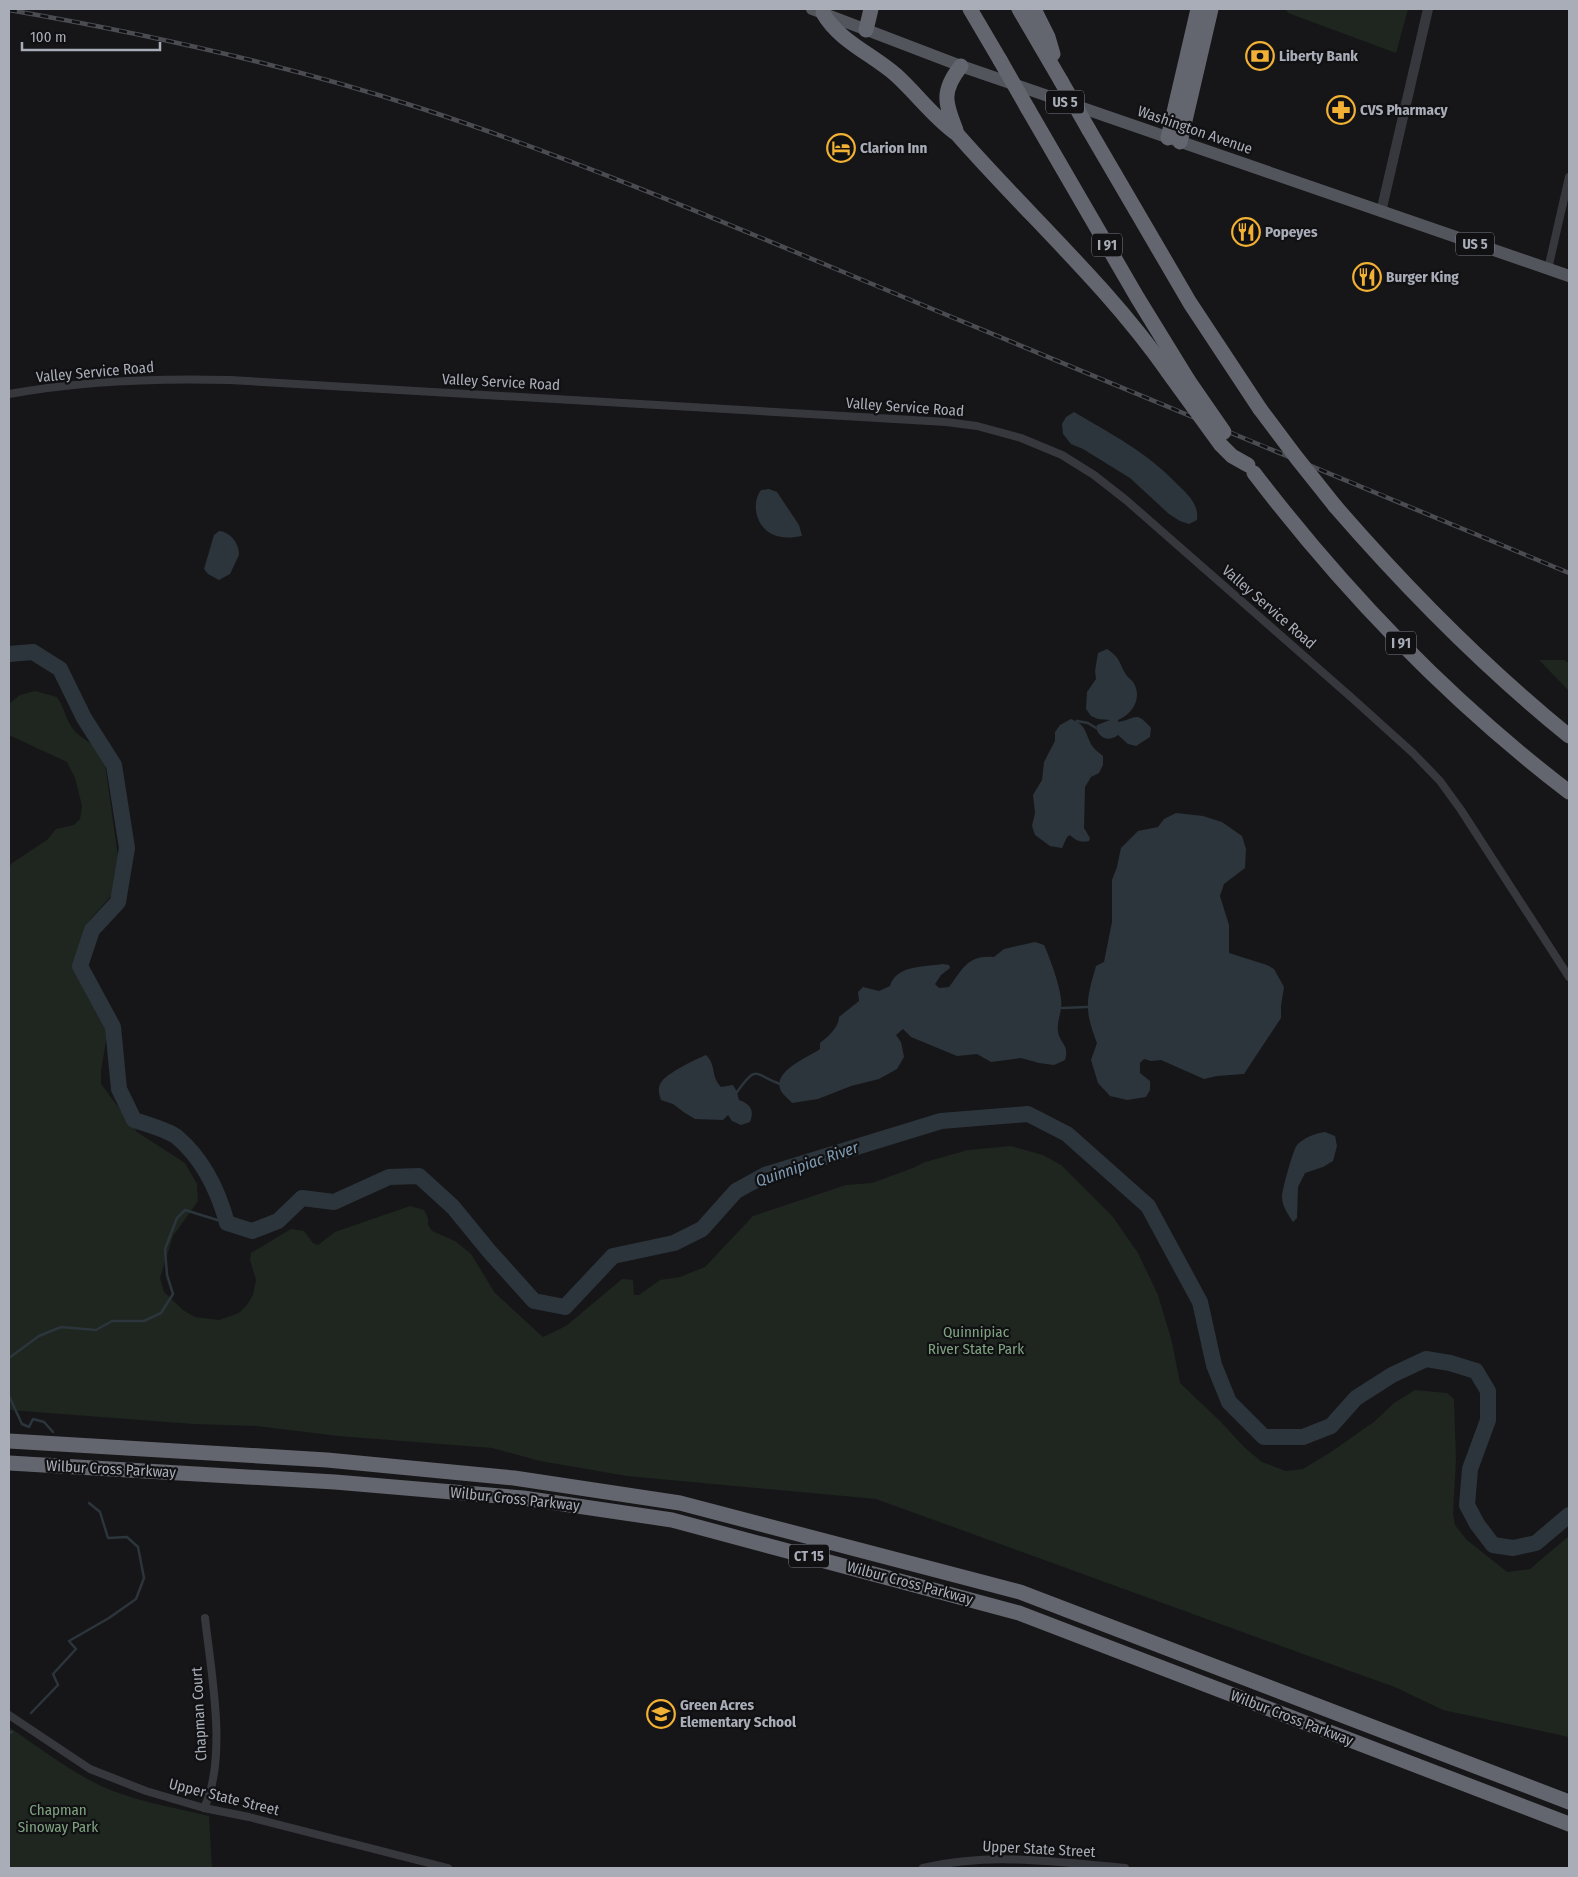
<svg xmlns="http://www.w3.org/2000/svg" width="1578" height="1877" viewBox="0 0 1578 1877" font-family="'Fira Sans Condensed',sans-serif">
<style>
.green{fill:#1e261f}
.water{fill:#2c353c}
.lines{fill:none;stroke-linecap:round;stroke-linejoin:round}
.stream{stroke:#2c353c;stroke-width:2.5}
.river{stroke:#2c353c;stroke-width:16}
.minor{stroke:#37383d;stroke-width:8}
.tertiary{stroke:#37383d;stroke-width:10}
.primary{stroke:#53555c;stroke-width:12}
.motorway{stroke:#63666e;stroke-width:15}
.rail-casing{stroke:#4a4c52;stroke-width:4.5}
.rail{stroke:#111113;stroke-width:2.5;stroke-dasharray:8;stroke-linecap:butt}
.motorway-bridge{stroke:#63666e;stroke-width:15}
.labels{text-anchor:middle;dominant-baseline:central;stroke-width:4.5;stroke-linejoin:round;paint-order:stroke}
.shield{fill:#111113;stroke:#7b7e86;stroke-width:1}
.shield-label{font-size:14px;font-weight:bold;fill:#a8adb8}
.poi-label{font-size:15px;font-weight:bold;fill:#a8adb8;stroke:#111113;text-anchor:start}
.street-label{font-size:15px;fill:#a8adb8;stroke:#111113}
.park-label{font-size:15px;fill:#7fa381;stroke:#111113}
.water-label{font-size:16px;font-style:italic;fill:#7f9bb3;stroke:#111113}
</style>
<rect width="100%" height="100%" fill="#161618"/>
<g class="green">
<polygon points="1286,9 1408,9 1396,53 1288,13"/>
<polygon points="1539,660 1564,660 1569,663 1569,691"/>
<path d="M35,691L57,697C64,707 65,717 71,726C77,737 93,744 103,750L118,856L123,873L121,878L117,889L89,921L81,948L80,965L90,991L103,1010L107,1035L101,1071V1084L137,1132L185,1163L197,1184L198,1201L173,1236L160,1278L164,1292L183,1310L195,1317L219,1320L239,1313L247,1305L253,1295L256,1280L250,1260L251,1253L291,1229L304,1231L313,1243L318,1245L335,1232L410,1206L424,1210L428,1218V1225L432,1231L455,1241L471,1254L495,1293L543,1337L566,1326L622,1279L633,1280L634,1295H639L660,1280L680,1277L705,1267L753,1216L846,1185L872,1183L913,1168L925,1162L968,1150L1011,1146L1043,1155L1061,1165L1113,1217L1138,1253L1158,1295L1172,1342L1180,1383L1220,1421L1244,1447L1262,1462L1286,1471L1303,1469L1331,1452L1375,1421L1394,1403L1415,1390L1447,1393L1454,1399L1456,1459L1453,1514L1455,1525L1467,1540L1507,1572L1530,1569L1569,1536V1737L1443,1710L1397,1688L876,1499L627,1476L540,1461L492,1448L338,1436L256,1426L193,1424L9,1410V867L12,863L47,840L56,829L74,825L80,819L82,806L75,778L67,762L9,735V704L20,695Z"/>
<path d="M9,1727C38,1747 67,1769 99,1785C133,1801 172,1807 209,1816L212,1868H9Z"/>
</g>
<g class="water">
<path d="M1074,412C1111,434 1145,451 1175,482C1187,494 1199,503 1197,520L1189,524L1180,521L1169,514L1130,478L1083,449L1071,444L1063,434L1062,424L1066,417Z"/>
<path d="M769,489L777,492L799,525L802,536C792,538 780,539 770,533C756,525 751,503 761,490Z"/>
<path d="M219,531C231,532 239,544 239,555L230,574L219,580L208,574L204,569L214,535Z"/>
<path d="M1107,649C1120,658 1118,660 1125,673C1127,677 1131,679 1133,682C1143,697 1133,714 1118,720V722C1137,719 1135,710 1151,728L1150,737L1136,746L1128,744L1118,735C1109,742 1100,739 1096,728L1097,725L1110,720L1098,719L1091,716L1086,709L1087,692L1096,679L1095,671L1098,653Z"/>
<path d="M1071,719C1088,725 1085,736 1093,747C1096,751 1100,753 1103,756V765L1099,773L1091,777L1085,787L1084,828L1090,838L1089,841C1081,843 1076,841 1070,835L1067,837L1062,848L1050,846L1035,835L1032,826L1035,813L1033,795L1042,780L1044,762L1055,741V732L1060,725Z"/>
<path d="M1176,813L1203,816L1222,822L1242,836L1246,849L1245,868L1224,884L1220,896L1229,925V953L1267,965L1274,969L1284,987L1281,1006V1018L1244,1074L1217,1076L1204,1079L1161,1060L1151,1061L1144,1059L1140,1063V1073L1150,1081V1090L1146,1097L1127,1100L1110,1096L1098,1083L1091,1060L1097,1043C1084,1009 1086,1001 1096,966L1104,962L1112,922V880L1117,867L1121,848L1138,831L1158,827L1164,819Z"/>
<path d="M1035,942L1044,945C1050,958 1064,995 1061,1008C1060,1017 1057,1022 1058,1031C1059,1043 1070,1045 1065,1060L1054,1065L1039,1063L1021,1058L991,1062L977,1054L957,1056L911,1037L903,1029L896,1035L901,1042L904,1057L897,1069L879,1079L851,1086L818,1099L792,1103C789,1099 783,1095 781,1091C771,1071 809,1057 820,1049V1043C828,1037 839,1027 839,1017L859,1001L858,992L863,987L879,991L890,986C896,965 924,967 943,964L949,965L950,968L941,975L935,984L939,988L949,987C964,968 967,955 994,957L1004,949Z"/>
<path d="M706,1055C717,1066 710,1075 721,1087L733,1085L737,1092L739,1100C750,1104 755,1110 750,1122L741,1125L732,1121L728,1115L723,1120L695,1119L685,1113L673,1104L661,1100C659,1094 657,1087 662,1081C671,1071 694,1060 706,1055Z"/>
<path d="M1325,1132L1335,1136L1337,1146L1333,1161L1323,1167L1305,1173L1298,1187L1297,1218L1293,1222C1288,1214 1282,1206 1282,1197C1282,1190 1293,1150 1297,1145C1303,1138 1316,1133 1325,1132Z"/>
</g>
<g class="lines">
<g class="stream">
<polyline points="1077,721 1088,723 1096,728"/>
<polyline points="1062,1008 1087,1007"/>
<path d="M737,1092C758,1063 754,1075 780,1084"/>
<polyline points="9,1358 39,1336 61,1327 96,1330 112,1321 144,1321 161,1313 173,1294 167,1275 165,1249 177,1218 185,1210 227,1223"/>
<polyline points="9,1396 22,1424 29,1427 33,1419 44,1422 53,1432"/>
<polyline points="31,1713 58,1685 53,1674 76,1649 69,1641 109,1618 136,1599 144,1578 138,1547 127,1537 108,1538 100,1512 89,1503"/>
<polyline points="9,1733 12,1732"/>
</g>
<path class="river" d="M9,654L33,652L60,669L84,718L114,765L127,848L118,902L92,930L80,966L113,1027L119,1089L134,1120C146,1124 168,1130 177,1137C204,1160 218,1190 227,1223L252,1231L278,1221L302,1198L334,1202L389,1177L419,1176L453,1207L489,1251L534,1301L565,1307L613,1256L674,1243L702,1229L736,1191L765,1175L941,1121L1028,1114L1067,1134L1148,1206L1200,1302L1214,1365L1229,1402L1264,1437H1303L1331,1426L1356,1398L1392,1375L1426,1359L1450,1363L1476,1371L1488,1391V1420L1470,1469L1467,1505L1477,1524L1493,1545L1513,1548L1536,1543L1569,1515"/>
<g class="minor">
<polyline points="1548,269 1569,177"/>
<path d="M9,394C81,381 157,378 230,380L946,422L977,426L1021,438L1062,455L1094,475L1126,500L1352,698L1413,753L1440,781L1461,810L1569,977"/>
<polyline points="9,1715 90,1769 146,1791 204,1808 249,1817 448,1868"/>
<path d="M204,1808C228,1758 211,1672 205,1618"/>
<path d="M923,1868C991,1852 1056,1862 1125,1868"/>
</g>
<polyline class="tertiary" points="1381,212 1428,9"/>
<polyline class="primary" points="812,9 961,66 1569,276"/>
<g class="motorway">
<polyline points="970,9 1000,60"/>
<polyline points="1019,9 1061,81"/>
<polyline points="1034,9 1048,37 1053,54"/>
<path d="M823,13C839,41 872,54 896,75C917,94 934,118 957,134C1027,214 1107,285 1168,372"/>
<polyline points="866,30 871,9"/>
<polyline points="1028,109 1137,297 1188,380"/>
<path d="M956,130C945,103 941,91 961,66"/>
<polyline points="1089,130 1190,303 1260,409"/>
<polyline points="1168,138 1198,9"/>
<polyline points="1180,142 1211,9"/>
<path d="M1254,473C1345,592 1450,701 1569,792"/>
<path d="M1335,506C1407,589 1484,667 1569,736"/>
<polyline points="9,1441 327,1460 514,1478 680,1503 1020,1592 1569,1802"/>
<polyline points="9,1463 335,1482 523,1498 672,1520 1019,1613 1569,1824"/>
</g>
<defs>
<path id="rail" d="M9,10C148,34 288,65 423,109C590,164 751,234 913,301C1132,392 1351,482 1569,573"/>
</defs>
<use href="#rail" class="rail-casing"/>
<use href="#rail" class="rail"/>
<g class="motorway-bridge">
<polyline points="1000,60 1028,109"/>
<polyline points="1061,81 1089,130"/>
<polyline points="1168,372 1221,445 1232,456 1248,465"/>
<polyline points="1188,380 1224,432"/>
<polyline points="1260,409 1296,457 1335,506"/>
</g>
</g>
<defs>
<symbol id="bank-ring" viewBox="-11 -11 22 22"><circle r="9.5" fill="#111113" stroke="#f2b134" stroke-width="1.5"/><path d="M-6-4H6V4H-6ZM0-2.3a2.3 2.3 0 1 0 0 4.6a2.3 2.3 0 1 0 0-4.6Z" fill="#f2b134"/></symbol>
<symbol id="pharmacy-ring" viewBox="-11 -11 22 22"><circle r="9.5" fill="#111113" stroke="#f2b134" stroke-width="1.5"/><path d="M-2-6h4v4h4v4h-4v4h-4v-4h-4v-4h4Z" fill="#f2b134"/></symbol>
<symbol id="hotel-ring" viewBox="-11 -11 22 22"><circle r="9.5" fill="#111113" stroke="#f2b134" stroke-width="1.5"/><path d="M-6-4.5h1.5V1H6V5H4.5V3h-9V5H-6ZM-4 0a1.8 1.8 0 1 1 3.6 0ZM.5 0V-2.5h3Q6-2.5 6 0Z" fill="#f2b134"/></symbol>
<symbol id="restaurant-ring" viewBox="-11 -11 22 22"><circle r="9.5" fill="#111113" stroke="#f2b134" stroke-width="1.5"/><path d="M-5-6h1v4h1v-4h1v4h1v-4h1v5L-1.5 .5V6h-2V.5L-5-1ZM5-6V6H3V1.5H1.5Q1.5-4 5-6Z" fill="#f2b134"/></symbol>
<symbol id="school-ring" viewBox="-11 -11 22 22"><circle r="9.5" fill="#111113" stroke="#f2b134" stroke-width="1.5"/><path d="M0-5L7-2L0 1L-7-2ZM-4 1L0 2.5L4 1V4Q0 6-4 4Z" fill="#f2b134"/></symbol>
</defs>
<g fill-rule="evenodd">
<use href="#bank-ring" x="1244" y="40" width="32" height="32"/>
<use href="#pharmacy-ring" x="1325" y="94" width="32" height="32"/>
<use href="#hotel-ring" x="825" y="132" width="32" height="32"/>
<use href="#restaurant-ring" x="1230" y="216" width="32" height="32"/>
<use href="#restaurant-ring" x="1351" y="261" width="32" height="32"/>
<use href="#school-ring" x="645" y="1698" width="32" height="32"/>
</g>
<g class="labels">
<g class="shield">
<rect x="1046" y="90.5" width="38" height="23" rx="4"/>
<rect x="1456" y="232.5" width="38" height="23" rx="4"/>
<rect x="1092" y="233.5" width="30" height="23" rx="4"/>
<rect x="1386" y="631.5" width="30" height="23" rx="4"/>
<rect x="789" y="1544.5" width="40" height="23" rx="4"/>
</g>
<g class="shield-label">
<text x="1065" y="102">US 5</text>
<text x="1475" y="244">US 5</text>
<text x="1107" y="245">I 91</text>
<text x="1401" y="643">I 91</text>
<text x="809" y="1556">CT 15</text>
</g>
<g class="poi-label">
<text x="1279" y="56">Liberty Bank</text>
<text x="1360" y="110">CVS Pharmacy</text>
<text x="860" y="148">Clarion Inn</text>
<text x="1265" y="232">Popeyes</text>
<text x="1386" y="277">Burger King</text>
<text x="680" y="1705">Green Acres<tspan x="680" dy="17">Elementary School</tspan></text>
</g>
<g class="street-label">
<text transform="translate(1195 130) rotate(19)">Washington Avenue</text>
<text transform="translate(95 372) rotate(-5)">Valley Service Road</text>
<text transform="translate(501 382) rotate(3)">Valley Service Road</text>
<text transform="translate(905 407) rotate(4)">Valley Service Road</text>
<text transform="translate(1269 607) rotate(41)">Valley Service Road</text>
<text transform="translate(111 1469) rotate(3)">Wilbur Cross Parkway</text>
<text transform="translate(515 1499) rotate(6)">Wilbur Cross Parkway</text>
<text transform="translate(910 1583) rotate(15)">Wilbur Cross Parkway</text>
<text transform="translate(199 1714) rotate(-93)">Chapman Court</text>
<text transform="translate(1292 1718) rotate(21)">Wilbur Cross Parkway</text>
<text transform="translate(224 1797) rotate(14)">Upper State Street</text>
<text transform="translate(1039 1849) rotate(3)">Upper State Street</text>
</g>
<g class="park-label">
<text x="976" y="1332">Quinnipiac<tspan x="976" dy="17">River State Park</tspan></text>
<text x="58" y="1810">Chapman<tspan x="58" dy="17">Sinoway Park</tspan></text>
</g>
<g class="water-label">
<text transform="translate(807 1164) rotate(-19)">Quinnipiac River</text>
</g>
</g>
<rect width="1578" height="1877" fill="none" stroke="#a8adb8" stroke-width="20"/>
<path d="M22 42v8h138v-8" fill="none" stroke="#a8adb8" stroke-width="2.5"/>
<text x="30" y="42" font-size="15" fill="#a8adb8" stroke="#111113" stroke-width="4" paint-order="stroke">100 m</text>
</svg>
